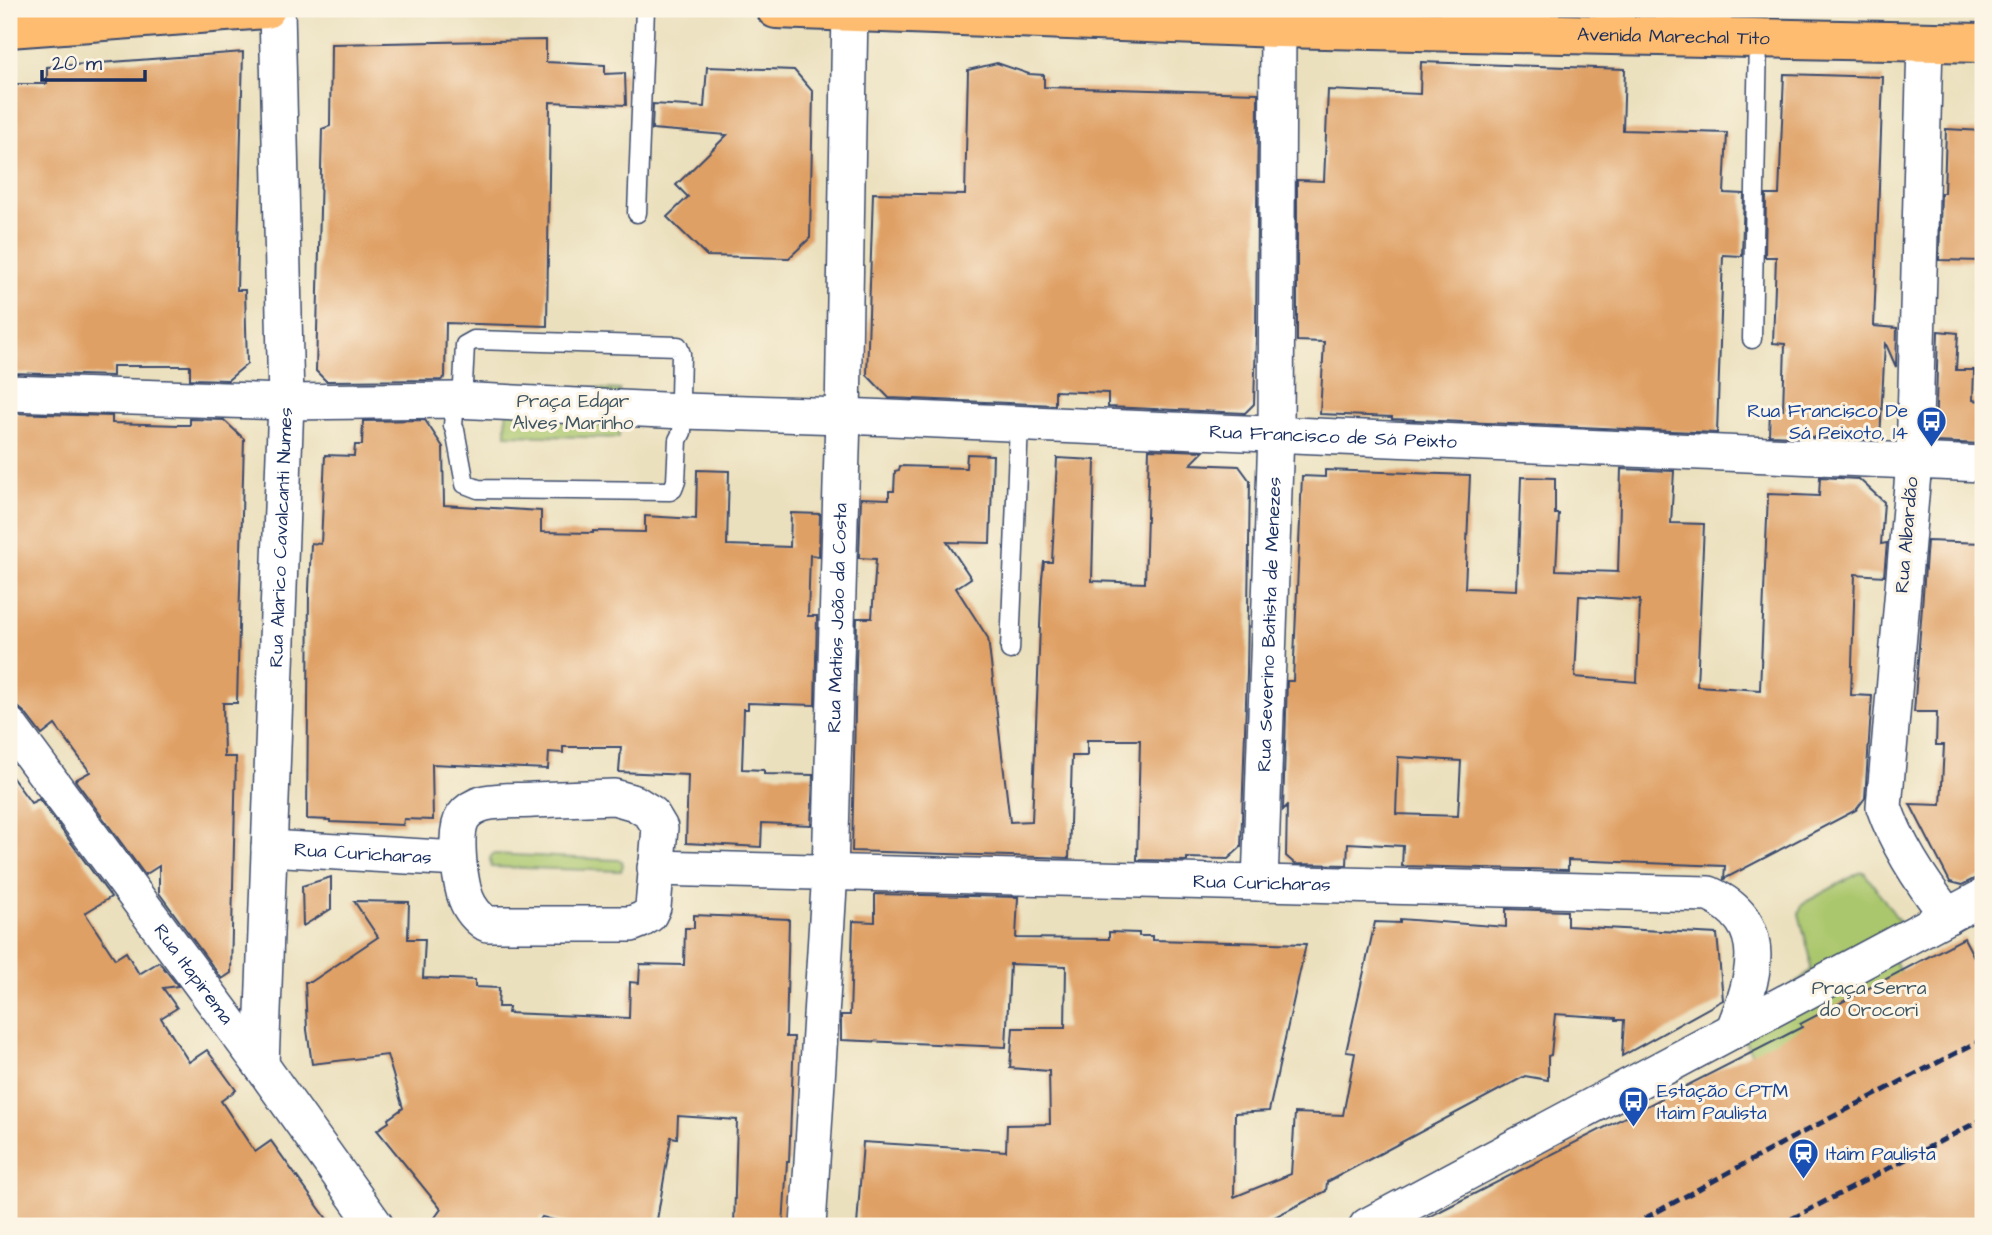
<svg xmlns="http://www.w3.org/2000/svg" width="1992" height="1235" viewBox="0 0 1992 1235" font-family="'Architects Daughter',sans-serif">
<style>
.green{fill:#abc76d;stroke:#637b66;stroke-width:2}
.building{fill:#dfa065;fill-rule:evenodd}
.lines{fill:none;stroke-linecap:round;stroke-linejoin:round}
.lane-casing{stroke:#3a4a6c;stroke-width:21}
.street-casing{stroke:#3a4a6c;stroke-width:38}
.primary-casing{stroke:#3a4a6c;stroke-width:42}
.lane{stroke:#fff;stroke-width:18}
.street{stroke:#fff;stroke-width:35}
.primary{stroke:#fdbc70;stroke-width:38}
.rail{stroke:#1b2f5e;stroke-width:5;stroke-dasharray:10 5;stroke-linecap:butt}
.labels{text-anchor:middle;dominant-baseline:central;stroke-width:6;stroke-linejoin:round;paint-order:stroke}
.street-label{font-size:19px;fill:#1b2f5e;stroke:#fcf5e5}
.park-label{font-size:19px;fill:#3f5562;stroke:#fcf5e5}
.transit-label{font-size:19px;fill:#164399;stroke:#fcf5e5;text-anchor:start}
</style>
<rect width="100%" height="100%" fill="#fcf5e5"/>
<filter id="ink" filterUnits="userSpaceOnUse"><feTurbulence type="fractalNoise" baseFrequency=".0143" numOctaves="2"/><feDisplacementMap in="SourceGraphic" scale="14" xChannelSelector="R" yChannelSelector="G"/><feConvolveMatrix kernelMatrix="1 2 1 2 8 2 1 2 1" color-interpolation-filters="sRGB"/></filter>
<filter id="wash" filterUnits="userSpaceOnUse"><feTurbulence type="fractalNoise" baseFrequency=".00686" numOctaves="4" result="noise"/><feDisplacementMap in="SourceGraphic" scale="28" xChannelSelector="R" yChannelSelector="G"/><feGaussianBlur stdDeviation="1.57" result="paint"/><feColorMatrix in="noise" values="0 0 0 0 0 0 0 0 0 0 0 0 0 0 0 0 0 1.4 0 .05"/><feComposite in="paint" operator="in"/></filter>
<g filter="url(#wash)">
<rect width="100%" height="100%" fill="#ebe0bd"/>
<g class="green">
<polygon points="507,384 620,390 619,438 506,435"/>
<polygon points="493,854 618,860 622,861 623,865 621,871 491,867 490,858"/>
<polygon points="1864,872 1905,929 1891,954 1922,1011 1773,1093 1740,1032 1811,970 1810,956 1799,914 1802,904 1859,873"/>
</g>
<g id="blocks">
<g class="building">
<polygon points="546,40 546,62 605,65 605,74 625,73 626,105 550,102 547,326 446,323 445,377 441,380 326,381 316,371 322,129 330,126 331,44"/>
<polygon points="243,52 237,290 245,290 247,364 228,380 190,379 190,366 113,366 113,376 11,373 12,316 9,316 9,84 47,84 47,67"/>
<polygon points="1421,62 1625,69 1623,130 1727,133 1724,193 1744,194 1742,256 1723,255 1717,433 1392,419 1392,417 1320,414 1324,342 1297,341 1297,180 1324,181 1328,90 1420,94"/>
<polygon points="997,63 1029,74 1044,75 1044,87 1258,93 1256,339 1254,404 1245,413 1108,407 1108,393 1055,391 1055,405 889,398 867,375 873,193 965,195 968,70"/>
<polygon points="707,67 794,70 813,92 810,238 789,258 707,256 667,217 688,197 676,185 727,135 652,129 653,104 704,107"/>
<polygon points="1784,74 1883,77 1874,326 1897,328 1896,367 1885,342 1880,440 1769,435 1770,410 1783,410 1785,344 1773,343 1776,257 1765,257 1766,195 1779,195"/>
<polygon points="1946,129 1983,131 1983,261 1939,260 1941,193 1944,193"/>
<polygon points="1938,331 1958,333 1956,370 1974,370 1973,400 1983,401 1983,444 1935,442"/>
<polygon points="10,413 112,416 112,423 179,425 190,425 190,419 224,420 244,439 237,703 223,703 224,757 236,757 231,973 222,979 159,893 159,866 145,875 75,780 90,772 55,725 42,735 25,713 18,707 9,705"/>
<polygon points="425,420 443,447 444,505 541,511 541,532 593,533 593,531 645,532 645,516 696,519 697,470 729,471 727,545 790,547 791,513 820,514 819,556 810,555 808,616 817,616 815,705 748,703 748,709 744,709 742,769 764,770 764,774 813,775 811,825 762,823 761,847 686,843 688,775 619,772 621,747 563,747 563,753 549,752 548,769 432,764 433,820 404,819 403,825 330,822 330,820 307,819 309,590 311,543 321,544 325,455 354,456 355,445 362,445 363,421"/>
<polygon points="1149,449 1204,451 1191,464 1239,466 1250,481 1247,673 1241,847 1228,859 1187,858 1187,861 1137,860 1140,740 1087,740 1087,756 1072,756 1069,858 852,851 857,618 872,618 876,559 859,558 861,498 889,499 889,491 894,491 895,471 899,470 900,466 966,468 967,454 993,455 990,543 947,542 971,578 956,588 988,638 1010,822 1032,821 1042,578 1044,562 1052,562 1057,458 1095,460 1092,581 1145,583"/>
<path d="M1621,469L1674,471L1671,523L1704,524L1697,686L1760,690L1768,494L1819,496L1820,477L1859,479L1884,502L1881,544L1887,543L1884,576L1855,574L1851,695L1872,696L1865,798L1856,810L1724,879L1725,866L1672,864L1568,860V870L1402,866L1403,846L1348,843L1347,865L1295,864L1286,856L1287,806L1283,810L1287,681H1293L1302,476L1325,477V470L1470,475L1465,588L1517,590L1521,477L1555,478V514H1559L1556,570L1618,572ZM1579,596L1640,600L1637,682L1575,677ZM1398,757L1461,761L1458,816L1396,814Z"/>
<polygon points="1927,541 1983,543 1983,877 1974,879 1962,885 1950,882 1910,804 1941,805 1944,745 1936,745 1937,712 1914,712"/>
<polygon points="9,773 31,803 39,799 111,897 85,913 115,959 126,952 139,974 159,962 178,986 163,988 177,1008 161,1018 189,1062 207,1050 236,1090 221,1101 255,1152 271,1141 332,1226 9,1226 9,1000 13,998 9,990"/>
<polygon points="331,877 331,909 303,926 302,886"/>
<polygon points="875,894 1018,897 1016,938 1109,939 1109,932 1139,933 1139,936 1152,936 1152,940 1306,944 1269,1111 1235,1113 1234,1197 1291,1174 1295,1113 1343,1115 1355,1053 1346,1052 1375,922 1400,923 1400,919 1506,927 1506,909 1567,911 1567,926 1717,934 1723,1000 1622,1056 1624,1020 1616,1020 1616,1018 1555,1014 1551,1055 1548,1056 1548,1080 1525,1076 1327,1182 1326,1191 1257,1226 857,1226 863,1142 1006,1151 1007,1125 1050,1124 1049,1071 1010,1068 1013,1028 1065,1028 1066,966 1010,964 1006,1047 841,1040 841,1015 850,1015 853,921 875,922"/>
<polygon points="354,901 409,902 408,939 425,939 423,978 475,980 475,987 499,988 498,1007 509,1007 508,1013 629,1018 630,982 639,983 640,964 684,965 685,928 694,928 694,915 789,919 786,1037 794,1037 789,1162 787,1162 783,1226 734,1226 737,1120 678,1116 677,1138 671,1137 656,1226 576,1226 542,1217 536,1226 429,1226 441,1209 377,1130 389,1122 388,1119 403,1108 387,1055 312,1064 307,1030 305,982 311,982 378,937"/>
<polygon points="1964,938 1983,974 1983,1226 1411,1226 1802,1027 1800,1024"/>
</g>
</g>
</g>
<g filter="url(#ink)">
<use href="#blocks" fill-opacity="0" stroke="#3a4a6c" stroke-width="2"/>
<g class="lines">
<defs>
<g id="lane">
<polyline points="637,213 645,9"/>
<polyline points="1752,339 1758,39"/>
<polygon points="474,340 678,346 681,354 680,397 683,405 682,432 678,440 676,481 673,489 670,491 478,489 465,484 455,430 453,426 455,400 461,393 463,384 465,345"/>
<polyline points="1010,650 1019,423"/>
</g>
<g id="street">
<path d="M1925,42L1914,462L1884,807C1898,847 1922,883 1948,916"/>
<path id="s1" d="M9,393L286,402L455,400L683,411L843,416L1983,464"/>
<path id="s2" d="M9,725L261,1065L376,1226"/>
<path d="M614,797L635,803L651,813L660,828L653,907L649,915L641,920L631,924H487C465,910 462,889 459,864C458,852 456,828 463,817C468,810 477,805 485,803C501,800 518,801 533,800C560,799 587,798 614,797Z"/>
<path id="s3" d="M269,848L458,859"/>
<path id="s4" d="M655,868L1709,894C1773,923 1754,979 1733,1031"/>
<path id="s5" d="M1260,883L1276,434L1278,28"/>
<path id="s6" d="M261,1065L286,402L277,9"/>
<path id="s7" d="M808,1226L830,871L843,416L850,9"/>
<polyline points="1367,1226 1983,897"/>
</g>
<g id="primary">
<path id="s8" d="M776,9L1278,28L1983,43"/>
<polyline points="9,28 266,9"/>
</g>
</defs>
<use href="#lane" class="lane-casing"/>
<use href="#street" class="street-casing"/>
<use href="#primary" class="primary-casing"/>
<use href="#lane" class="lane"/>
<use href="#street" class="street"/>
<use href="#primary" class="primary"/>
<g class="rail">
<polyline points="1631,1226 1788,1140 1983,1039"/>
<polyline points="1778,1226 1983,1119"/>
</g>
</g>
</g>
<defs>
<symbol id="bus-pin" viewBox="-11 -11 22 30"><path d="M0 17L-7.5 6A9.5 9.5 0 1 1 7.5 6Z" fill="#1a4fb4" stroke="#fcf5e5"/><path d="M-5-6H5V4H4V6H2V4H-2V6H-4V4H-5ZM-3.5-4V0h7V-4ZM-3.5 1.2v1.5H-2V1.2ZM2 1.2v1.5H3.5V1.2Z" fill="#fff"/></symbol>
<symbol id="station-pin" viewBox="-11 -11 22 30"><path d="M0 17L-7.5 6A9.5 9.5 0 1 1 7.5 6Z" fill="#1a4fb4" stroke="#fcf5e5"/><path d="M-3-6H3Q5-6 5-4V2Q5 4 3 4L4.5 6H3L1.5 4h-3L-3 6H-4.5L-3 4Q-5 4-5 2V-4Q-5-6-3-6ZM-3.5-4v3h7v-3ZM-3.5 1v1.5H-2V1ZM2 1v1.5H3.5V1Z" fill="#fff"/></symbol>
</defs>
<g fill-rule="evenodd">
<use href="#bus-pin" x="1914" y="404" width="35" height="47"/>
<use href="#bus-pin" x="1616" y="1084" width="35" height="47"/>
<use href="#station-pin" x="1786" y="1136" width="35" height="47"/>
</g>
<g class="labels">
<g class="street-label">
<text stroke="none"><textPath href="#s8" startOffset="898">Avenida Marechal Tito</textPath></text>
<text stroke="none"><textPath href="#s1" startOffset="1325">Rua Francisco de Sá Peixto</textPath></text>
<text transform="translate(1907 535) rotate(-85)">Rua Albardão</text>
<text stroke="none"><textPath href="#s6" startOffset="528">Rua Alarico Cavalcanti Numes</textPath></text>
<text stroke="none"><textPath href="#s7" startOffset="609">Rua Matias João da Costa</textPath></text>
<text stroke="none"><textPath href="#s5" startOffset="259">Rua Severino Batista de Menezes</textPath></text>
<text stroke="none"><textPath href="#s3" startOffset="94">Rua Curicharas</textPath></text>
<text stroke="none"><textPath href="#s4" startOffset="607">Rua Curicharas</textPath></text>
<text stroke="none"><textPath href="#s2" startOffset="310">Rua Itapirema</textPath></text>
</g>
<g class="park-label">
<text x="573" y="401">Praça Edgar<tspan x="573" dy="22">Alves Marinho</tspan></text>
<text x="1869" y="988">Praça Serra<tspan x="1869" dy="22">do Orocori</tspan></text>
</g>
<g class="transit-label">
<text x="1908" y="411" text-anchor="end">Rua Francisco De<tspan x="1908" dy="22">Sá Peixoto, 14</tspan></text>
<text x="1657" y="1091">Estação CPTM<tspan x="1657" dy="22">Itaim Paulista</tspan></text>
<text x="1826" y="1154">Itaim Paulista</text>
</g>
</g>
<rect width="1992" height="1235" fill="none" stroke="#fcf5e5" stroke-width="35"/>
<path d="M42 70v10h103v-10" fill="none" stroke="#1b2f5e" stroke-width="3.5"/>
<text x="52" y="70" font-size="21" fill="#1b2f5e" stroke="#fcf5e5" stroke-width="5" paint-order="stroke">20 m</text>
</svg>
